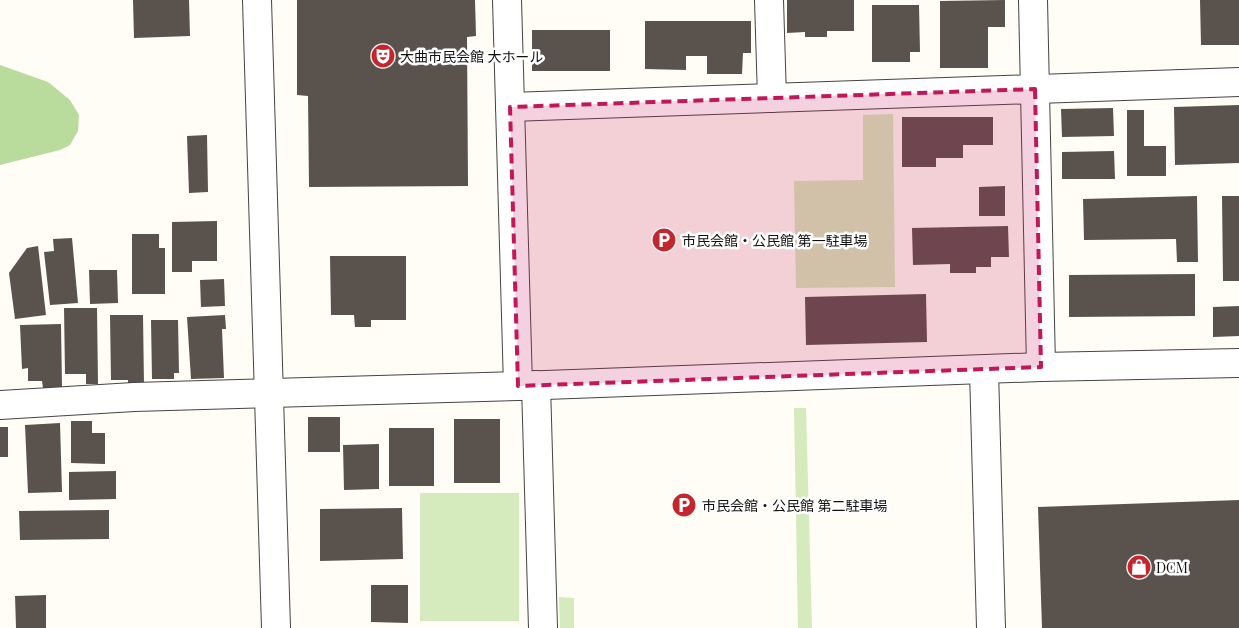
<svg xmlns="http://www.w3.org/2000/svg" width="1239" height="628" viewBox="0 0 1239 628" font-family="'Playfair Display','Noto Sans JP',serif">
<style>
.green{fill:#d5ebbd}
.forest{fill:#b9dc9c}
.building{fill:#5a524d}
.lines{fill:none;stroke-linecap:round;stroke-linejoin:round}
.minor-casing{stroke:#444;stroke-width:30}
.minor{stroke:#fff;stroke-width:28}
.marked{fill:#c2185b;fill-opacity:0.2;stroke:#c2185b;stroke-width:4;stroke-dasharray:10 6;stroke-linejoin:round}
.labels{text-anchor:middle;dominant-baseline:central;stroke-width:5;stroke-linejoin:round;paint-order:stroke}
.poi-label{font-size:14px;fill:#111;stroke:#fff;text-anchor:start}
</style>
<rect width="100%" height="100%" fill="#fffdf5"/>
<g class="green">
<polygon points="893,114 895,287 796,288 794,181 863,180 863,115"/>
<polygon points="794,408 806,408 812,628 798,628"/>
<rect x="420" y="493" width="99" height="128"/>
<polygon points="559,597 574,598 574,628 560,628"/>
</g>
<polygon class="forest" points="0,65 48,82 70,100 79,115 78,131 70,145 60,150 0,165"/>
<g class="building">
<polygon points="133,0 189,0 190,36 134,38"/>
<polygon points="297,0 475,0 476,36 467,37 468,186 309,187 308,96 297,95"/>
<polygon points="787,0 854,0 854,31 827,31 827,37 805,37 805,32 787,33"/>
<polygon points="1005,0 1005,27 988,27 988,68 940,68 940,1"/>
<polygon points="1200,0 1239,0 1239,45 1201,45"/>
<polygon points="872,5 919,5 920,52 910,52 910,62 872,62"/>
<polygon points="645,21 751,21 751,53 743,53 742,74 707,74 707,56 686,56 686,70 645,69"/>
<rect x="532" y="30" width="78" height="41"/>
<polygon points="1239,105 1239,163 1175,165 1174,107"/>
<polygon points="1113,108 1114,136 1062,137 1061,109"/>
<polygon points="1127,110 1144,110 1144,146 1166,146 1166,176 1127,176"/>
<polygon points="902,117 993,117 993,145 963,145 963,158 936,158 936,167 902,167"/>
<polygon points="207,135 208,192 189,193 187,136"/>
<polygon points="1114,151 1115,179 1062,179 1062,152"/>
<polygon points="1005,186 1005,216 979,216 979,187"/>
<polygon points="1197,196 1198,262 1177,262 1176,239 1084,240 1083,199"/>
<polygon points="1222,196 1239,196 1239,281 1223,281"/>
<polygon points="217,221 217,261 192,261 192,272 172,272 172,222"/>
<polygon points="1008,226 1009,257 991,257 991,267 976,267 976,273 950,273 950,264 913,265 912,228"/>
<polygon points="132,234 159,234 159,248 165,248 165,294 132,294"/>
<polygon points="72,238 78,303 50,305 44,252 54,251 53,239"/>
<polygon points="38,246 46,315 15,319 9,273 27,248"/>
<polygon points="330,256 406,256 406,320 371,320 371,327 355,327 354,315 331,315"/>
<polygon points="89,270 117,270 118,303 90,304"/>
<polygon points="1195,274 1195,316 1069,317 1069,275"/>
<polygon points="224,279 225,306 201,307 200,280"/>
<polygon points="926,294 927,342 806,345 805,297"/>
<polygon points="1239,306 1239,336 1213,337 1213,307"/>
<polygon points="64,308 97,308 98,384 86,384 86,374 65,374"/>
<polygon points="110,315 143,315 144,386 128,386 128,380 111,380"/>
<polygon points="225,315 226,329 222,329 224,378 191,379 187,317"/>
<polygon points="151,320 178,320 179,373 174,373 174,379 152,379"/>
<polygon points="61,324 62,388 43,388 42,381 28,381 28,368 22,369 20,325"/>
<rect x="308" y="417" width="32" height="35"/>
<rect x="454" y="419" width="46" height="64"/>
<polygon points="71,421 92,421 92,433 105,433 105,464 71,463"/>
<polygon points="60,423 62,492 28,493 25,425"/>
<rect x="0" y="427" width="8" height="30"/>
<rect x="389" y="428" width="45" height="58"/>
<polygon points="379,444 379,489 344,490 343,445"/>
<polygon points="116,471 116,499 69,500 69,472"/>
<polygon points="1239,500 1239,628 1042,628 1038,507"/>
<polygon points="402,508 403,559 320,561 320,509"/>
<polygon points="109,510 109,539 20,540 19,511"/>
<polygon points="371,585 408,585 408,623 371,622"/>
<polygon points="46,595 46,628 16,628 15,596"/>
</g>
<g class="lines">
<defs>
<g id="minor">
<polyline points="257,0 276,628"/>
<polyline points="507,0 518,386"/>
<polyline points="769,0 772,98"/>
<polyline points="1033,0 1041,367"/>
<polyline points="510,107 1239,82"/>
<polyline points="984,370 991,628"/>
<polyline points="536,385 543,628"/>
<polyline points="0,405 134,397 518,386 1041,367 1239,363"/>
</g>
</defs>
<use href="#minor" class="minor-casing"/>
<use href="#minor" class="minor"/>
</g>
<path class="marked" d="M1035,89L1041,367L518,386L510,107Z"/>
<defs>
<symbol id="theatre-disc" viewBox="-11 -11 22 22"><circle r="9.5" fill="#c4262e" stroke="#fff"/><path d="M-5-5.5Q0-4 5-5.5V0Q5 5 0 6Q-5 5-5 0ZM-3.3-2.5H-1v1.5H-3.3ZM1-2.5H3.3v1.5H1ZM-2.8 1Q0 5.5 2.8 1Z" fill="#fff"/></symbol>
<symbol id="parking-disc" viewBox="-11 -11 22 22"><circle r="9.5" fill="#c4262e" stroke="#fff"/><path d="M-3.5-5.5H1a3.5 3.5 0 0 1 0 7H-1V5.5H-3.5ZM-1-3.4V-.6H.8a1.4 1.4 0 0 0 0-2.8Z" fill="#fff"/></symbol>
<symbol id="shop-disc" viewBox="-11 -11 22 22"><circle r="9.5" fill="#c4262e" stroke="#fff"/><path d="M-5-2.5h2.3a2.7 3.5 0 0 1 5.4 0H5L5.5 6h-11ZM-1.5-2.5h3a1.5 2.3 0 0 0-3 0Z" fill="#fff"/></symbol>
</defs>
<g fill-rule="evenodd">
<use href="#theatre-disc" x="369" y="42" width="28" height="28"/>
<use href="#parking-disc" x="650" y="226" width="28" height="28"/>
<use href="#parking-disc" x="670" y="491" width="28" height="28"/>
<use href="#shop-disc" x="1125" y="553" width="28" height="28"/>
</g>
<g class="labels">
<g class="poi-label">
<text x="400" y="56">大曲市民会館 大ホール</text>
<text x="682" y="240">市民会館・公民館 第一駐車場</text>
<text x="702" y="505">市民会館・公民館 第二駐車場</text>
<text x="1156" y="567">DCM</text>
</g>
</g>
</svg>
